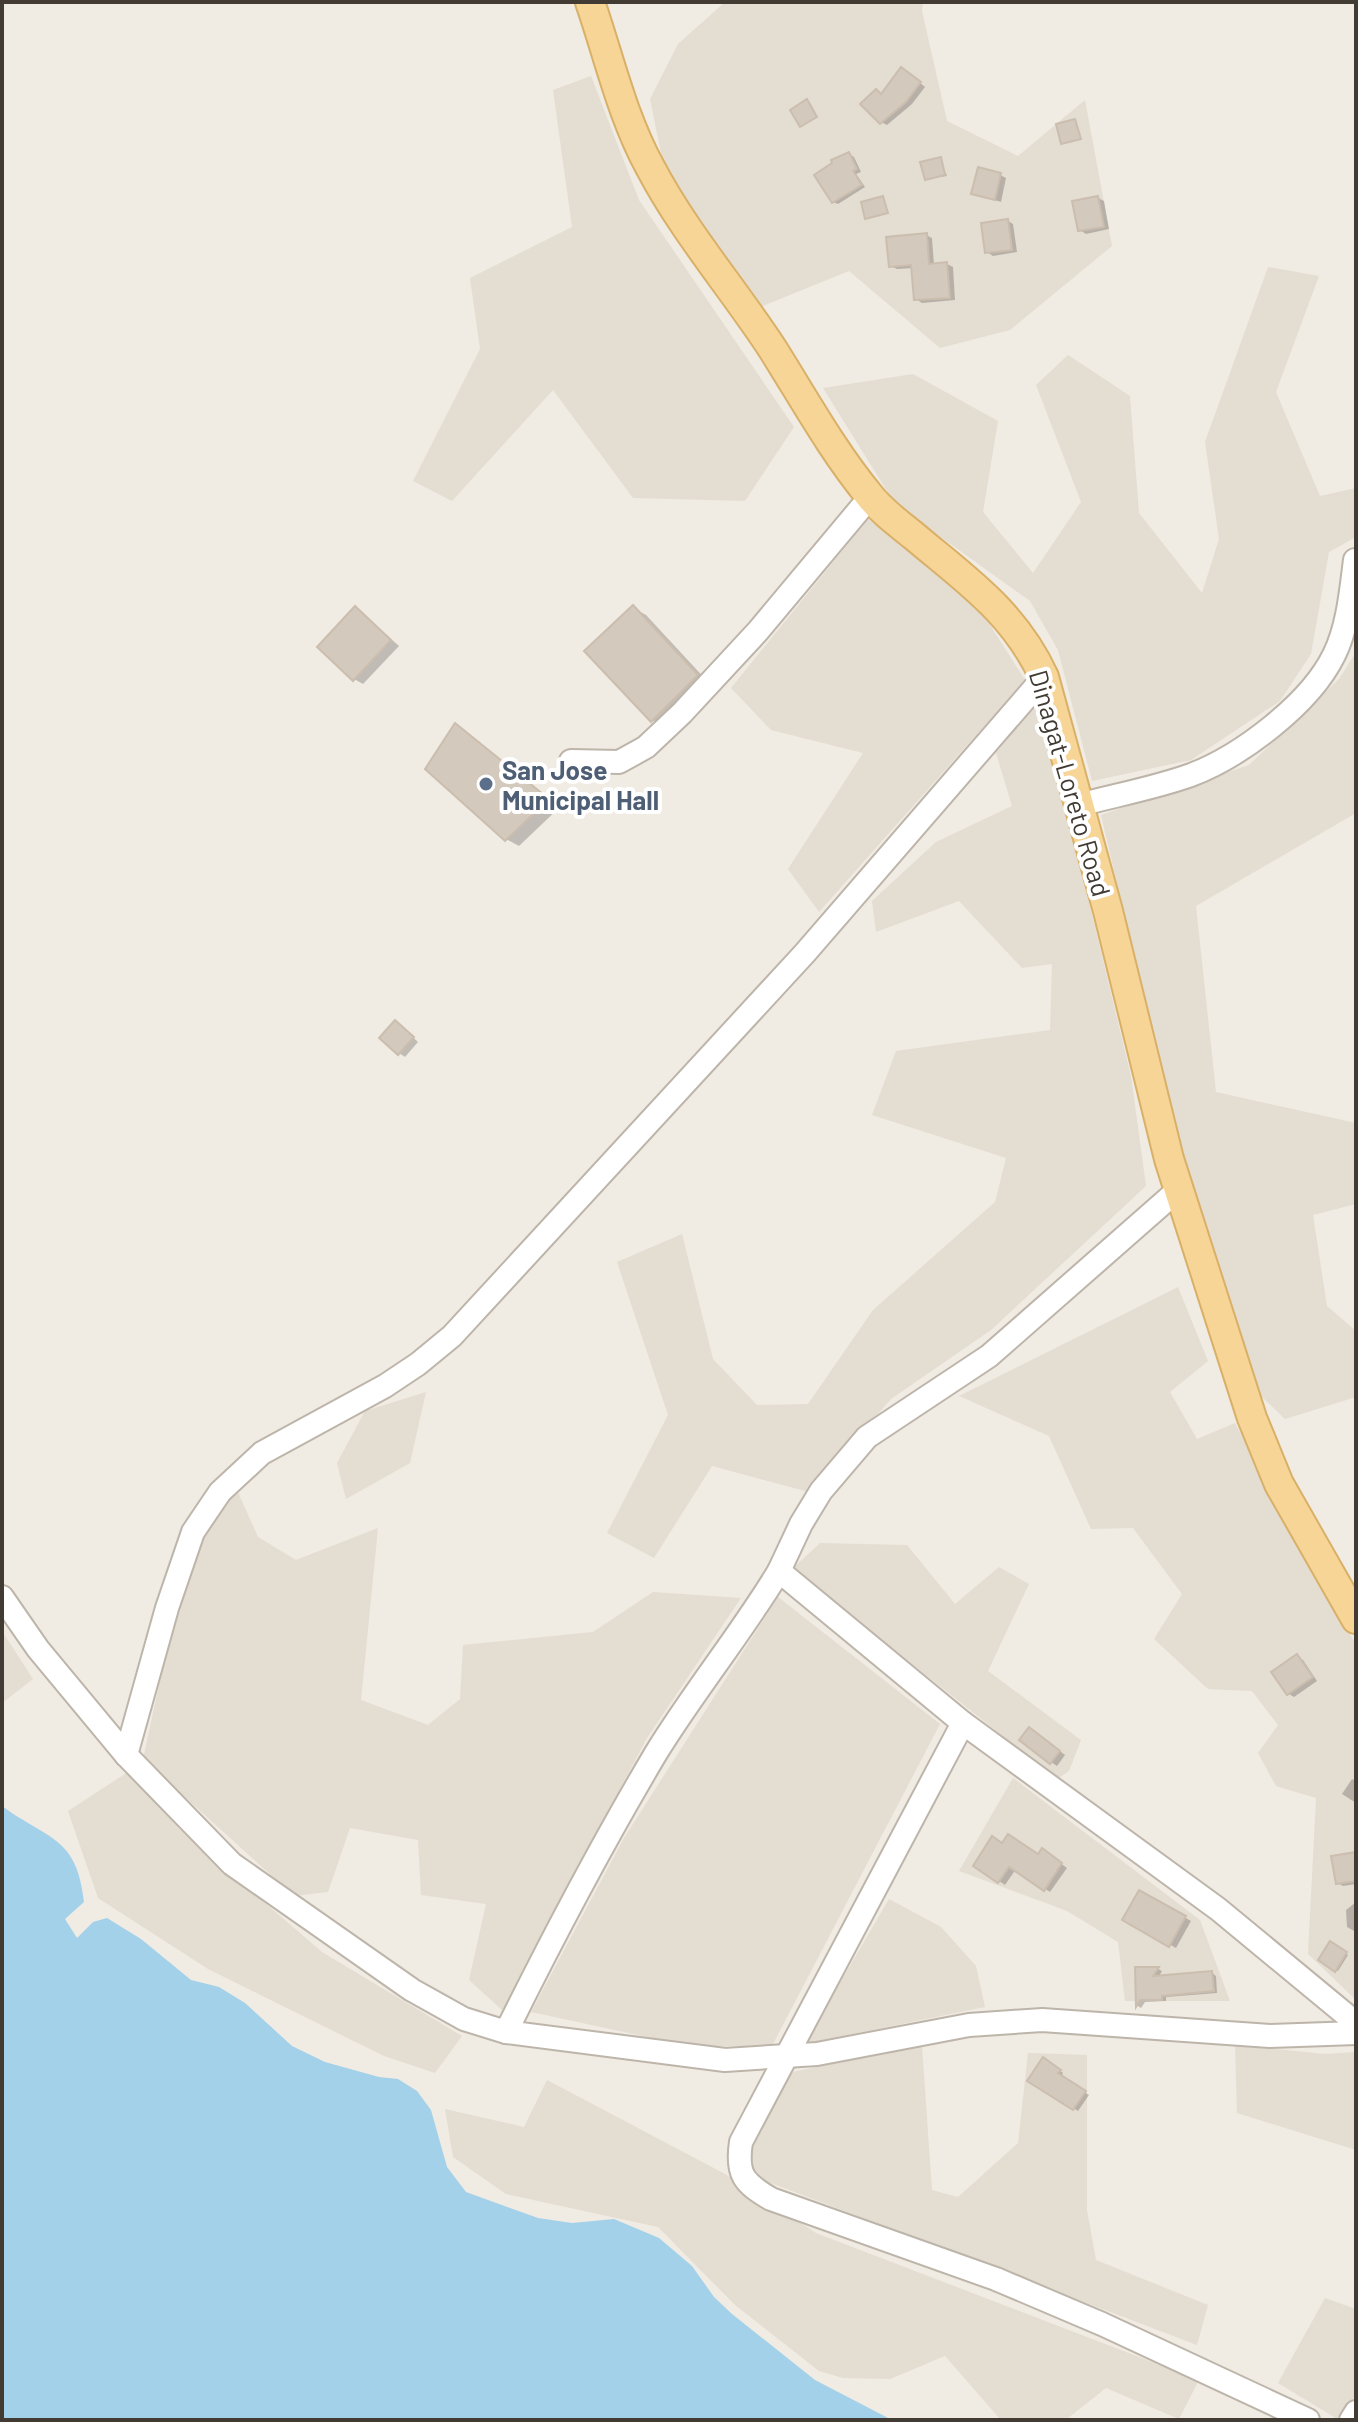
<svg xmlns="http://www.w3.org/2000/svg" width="1358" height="2422" viewBox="0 0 1358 2422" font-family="Barlow,sans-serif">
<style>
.residential{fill:#e4ddd2}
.water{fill:#a3d1e9}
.shadow{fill:#0003}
.building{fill:#d4c9bd;stroke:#cbbeae;stroke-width:2}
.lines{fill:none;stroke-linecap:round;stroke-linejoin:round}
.minor-casing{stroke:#bdb5aa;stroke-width:26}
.major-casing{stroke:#d9b068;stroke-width:32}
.minor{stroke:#fff;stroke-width:22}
.major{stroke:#f6d597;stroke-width:28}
.service-dot{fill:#5c6f8a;stroke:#fff;stroke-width:3}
.labels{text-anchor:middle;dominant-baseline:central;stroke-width:8;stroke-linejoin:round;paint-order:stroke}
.service-label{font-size:26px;font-weight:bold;fill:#4e5e75;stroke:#fff;text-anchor:start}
.street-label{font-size:26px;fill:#413b34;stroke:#fff}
</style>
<rect width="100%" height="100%" fill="#f0ebe3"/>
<g class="residential">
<polygon points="725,2 923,2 922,11 947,121 1018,156 1085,100 1112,246 1010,330 940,348 849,271 760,307 664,168 650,99 678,44"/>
<polygon points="591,76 639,200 794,427 745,501 633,498 553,390 452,501 413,481 480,349 470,278 572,227 553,90"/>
<polygon points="1268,267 1319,276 1276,392 1320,496 1356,488 1356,537 1329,552 1311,654 1280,701 1191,760 1092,781 1058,650 1030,601 895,504 823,388 913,374 998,421 983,512 1033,573 1081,502 1036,385 1068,355 1130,396 1139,513 1202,593 1219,539 1205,442"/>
<polygon points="868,519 980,609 1025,680 819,912 788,869 863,753 771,730 731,688"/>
<polygon points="1356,652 1356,813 1196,906 1216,1092 1356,1123 1356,1204 1313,1215 1327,1306 1356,1331 1356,1397 1285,1419 1260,1395 1182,1163 1101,815 1249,765 1339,679"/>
<polygon points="1040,700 1131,1076 1146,1186 991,1330 891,1399 809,1492 712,1466 654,1558 607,1533 668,1415 617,1262 682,1234 713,1359 757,1405 808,1404 873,1310 995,1202 1006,1158 872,1115 896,1051 1050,1030 1052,964 1022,968 959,901 876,932 872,901 936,842 1012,806 996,753"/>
<polygon points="1178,1287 1208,1361 1170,1392 1197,1439 1235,1423 1356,1645 1356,2000 1308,1954 1316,1798 1276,1786 1258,1753 1278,1725 1252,1691 1208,1689 1154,1639 1182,1594 1133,1528 1091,1529 1049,1436 959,1396"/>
<polygon points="426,1392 410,1463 346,1499 337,1463 365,1411"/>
<polygon points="237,1490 258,1537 296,1560 378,1528 361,1700 428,1725 460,1699 463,1645 593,1632 653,1592 741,1598 647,1738 503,2011 469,1980 486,1904 421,1895 418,1840 350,1828 328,1892 294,1896 143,1759 164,1662 202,1536"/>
<polygon points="820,1543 907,1545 955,1604 999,1567 1029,1584 988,1671 1081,1740 1069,1771 1057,1779 792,1569"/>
<polygon points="778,1597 940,1724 772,2046 689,2046 531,2012 624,1838"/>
<polygon points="2,1631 33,1679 2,1703"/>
<polygon points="131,1770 179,1829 322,1952 462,2036 435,2073 384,2056 208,1969 98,1898 68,1811"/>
<polygon points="1013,1778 1200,1920 1230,2001 1125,2001 1118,1942 1067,1911 959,1871"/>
<polygon points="889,1899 941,1927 976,1966 985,2007 804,2044"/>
<polygon points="1235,2045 1325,2054 1356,2052 1356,2150 1237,2113"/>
<polygon points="922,2046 932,2190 958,2197 1018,2143 1028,2053 1087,2055 1087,2210 1096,2260 1208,2305 1197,2345 763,2180 751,2166 751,2144 792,2072"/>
<polygon points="547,2080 725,2174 816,2233 1199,2380 1179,2419 1106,2388 1068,2418 1000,2419 945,2356 890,2379 843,2378 819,2371 735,2305 658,2227 506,2194 453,2157 445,2109 524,2127"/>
<polygon points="1325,2298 1356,2309 1356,2394 1339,2420 1278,2383"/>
</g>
<path class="water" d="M2,1806C48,1840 77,1836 84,1902L65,1919L77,1938L93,1922L107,1918L141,1939L191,1980L219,1987L245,2003L292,2046L325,2062L379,2077L398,2079L417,2091L431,2110L447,2167L466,2192L538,2218L572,2223L614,2219L659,2238L692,2266L714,2297L732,2314L815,2380L892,2420H2Z"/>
<g class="shadow">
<polygon points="907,72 925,87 912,104 887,125 881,122 882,95"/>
<polygon points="849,154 854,157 861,172 856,174 865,187 838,204 833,202"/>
<polygon points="940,159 947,176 926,179"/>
<polygon points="1000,175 1006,178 1001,202 973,193"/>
<polygon points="1098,198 1104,201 1109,229 1086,234 1080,230"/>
<polygon points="1008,221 1013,224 1017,252 993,256 987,252"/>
<polygon points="926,235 932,238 934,265 947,264 953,267 955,300 922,303 916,299 914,268 897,269 891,266"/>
<polygon points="356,608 399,646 363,684 354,679"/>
<polygon points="633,608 646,615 709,683 664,727 652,720"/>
<polygon points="455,725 560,807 519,846 506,839"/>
<polygon points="401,1026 418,1042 405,1057 399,1053"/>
<polygon points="1297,1657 1303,1660 1317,1681 1294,1697 1289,1694"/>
<polygon points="1035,1732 1065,1755 1057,1766 1051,1762"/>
<polygon points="1352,1779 1356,1781 1356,1803 1342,1794"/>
<polygon points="1048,1854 1067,1868 1050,1892 1016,1869 1005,1885 975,1865"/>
<polygon points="1356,1854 1356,1884 1343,1886 1338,1883"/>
<polygon points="1140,1892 1191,1921 1176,1948 1125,1919"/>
<polygon points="1356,1902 1356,1932 1347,1927 1346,1910"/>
<polygon points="1331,1944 1348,1955 1338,1971 1321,1960"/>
<polygon points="1137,1969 1158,1969 1162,1971 1158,1978 1212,1973 1216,1976 1217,1993 1166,1997 1166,2001 1145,2002 1141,2008 1138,2006"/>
<polygon points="1044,2060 1063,2073 1061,2077 1089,2095 1078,2111 1030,2080"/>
</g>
<g class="building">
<polygon points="901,67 921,82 906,102 880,124 860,104 876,89 881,94"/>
<polygon points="807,99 817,117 800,127 790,110"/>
<polygon points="1075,119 1081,139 1061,144 1056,124"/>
<polygon points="849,152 857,169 853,171 862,185 832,203 814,175 832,163 831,160"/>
<polygon points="941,157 945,175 925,180 920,162"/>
<polygon points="978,167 1001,173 995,200 971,194"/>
<polygon points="883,196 888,213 865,219 861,202"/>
<polygon points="1098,196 1104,227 1078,231 1072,201"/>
<polygon points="1008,219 1012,250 985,253 981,223"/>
<polygon points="927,233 929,264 947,262 950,298 914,300 911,265 889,267 886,237"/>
<polygon points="633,605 698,675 651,722 584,651"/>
<polygon points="355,606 391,640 353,681 317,647"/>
<polygon points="455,723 549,799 505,841 425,769"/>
<polygon points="395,1020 414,1037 398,1055 379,1038"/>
<polygon points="1297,1654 1313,1677 1287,1695 1271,1672"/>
<polygon points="1029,1727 1060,1751 1050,1764 1019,1740"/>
<polygon points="1008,1834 1038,1854 1042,1848 1062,1863 1044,1891 1009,1867 998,1883 973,1866 992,1836 1002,1843"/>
<polygon points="1356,1852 1356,1881 1336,1884 1331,1856"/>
<polygon points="1139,1890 1186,1916 1169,1947 1122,1920"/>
<polygon points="1330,1941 1347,1952 1335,1972 1318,1960"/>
<polygon points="1135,1967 1159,1967 1153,1976 1212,1971 1214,1991 1162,1996 1162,2000 1140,2000 1136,2007"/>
<polygon points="1043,2057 1061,2070 1058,2073 1086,2091 1073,2110 1027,2081"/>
</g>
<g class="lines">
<defs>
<g id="minor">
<polyline points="571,761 619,762 646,747 682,713 758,631 870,497"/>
<path d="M1079,805C1116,795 1155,788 1191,775C1241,756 1310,704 1334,655C1348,627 1351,591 1355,560"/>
<polyline points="779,1571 801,1524 821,1491 867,1437 989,1356 1178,1190"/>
<polyline points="2,1597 38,1649 126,1755 232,1864 412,1990 464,2019 506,2032 725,2060 817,2054 969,2025 1042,2020 1270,2036 1356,2033"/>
<polyline points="963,1723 1218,1909 1356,2023"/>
<polyline points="126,1755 167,1608 193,1532 220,1492 262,1453 385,1386 418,1364 452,1336 805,953 1044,677"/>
<path d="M506,2032C553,1937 602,1844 656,1753C694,1691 741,1634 779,1571L963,1723L741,2142C736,2175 744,2183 771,2199L996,2279L1102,2324L1308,2420"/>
<polyline points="1351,2420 1356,2412"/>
</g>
<path id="major" d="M590,2C609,57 622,116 650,167C684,232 732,287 772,348C803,397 832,450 869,495C881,511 898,523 914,536C966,580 1014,612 1044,677L1108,911L1169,1159L1252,1418L1279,1484L1356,1619"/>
</defs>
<use href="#minor" class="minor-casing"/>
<use href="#major" class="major-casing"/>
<use href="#minor" class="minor"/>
<use href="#major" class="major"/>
</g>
<circle class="service-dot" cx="486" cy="784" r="8"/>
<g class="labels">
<g class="service-label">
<text x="502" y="769">San Jose<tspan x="502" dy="30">Municipal Hall</tspan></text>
</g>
<g class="street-label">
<text transform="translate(1071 783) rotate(74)">Dinagat-Loreto Road</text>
</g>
</g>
<rect width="1358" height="2422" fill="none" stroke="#413b34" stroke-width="8"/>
</svg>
